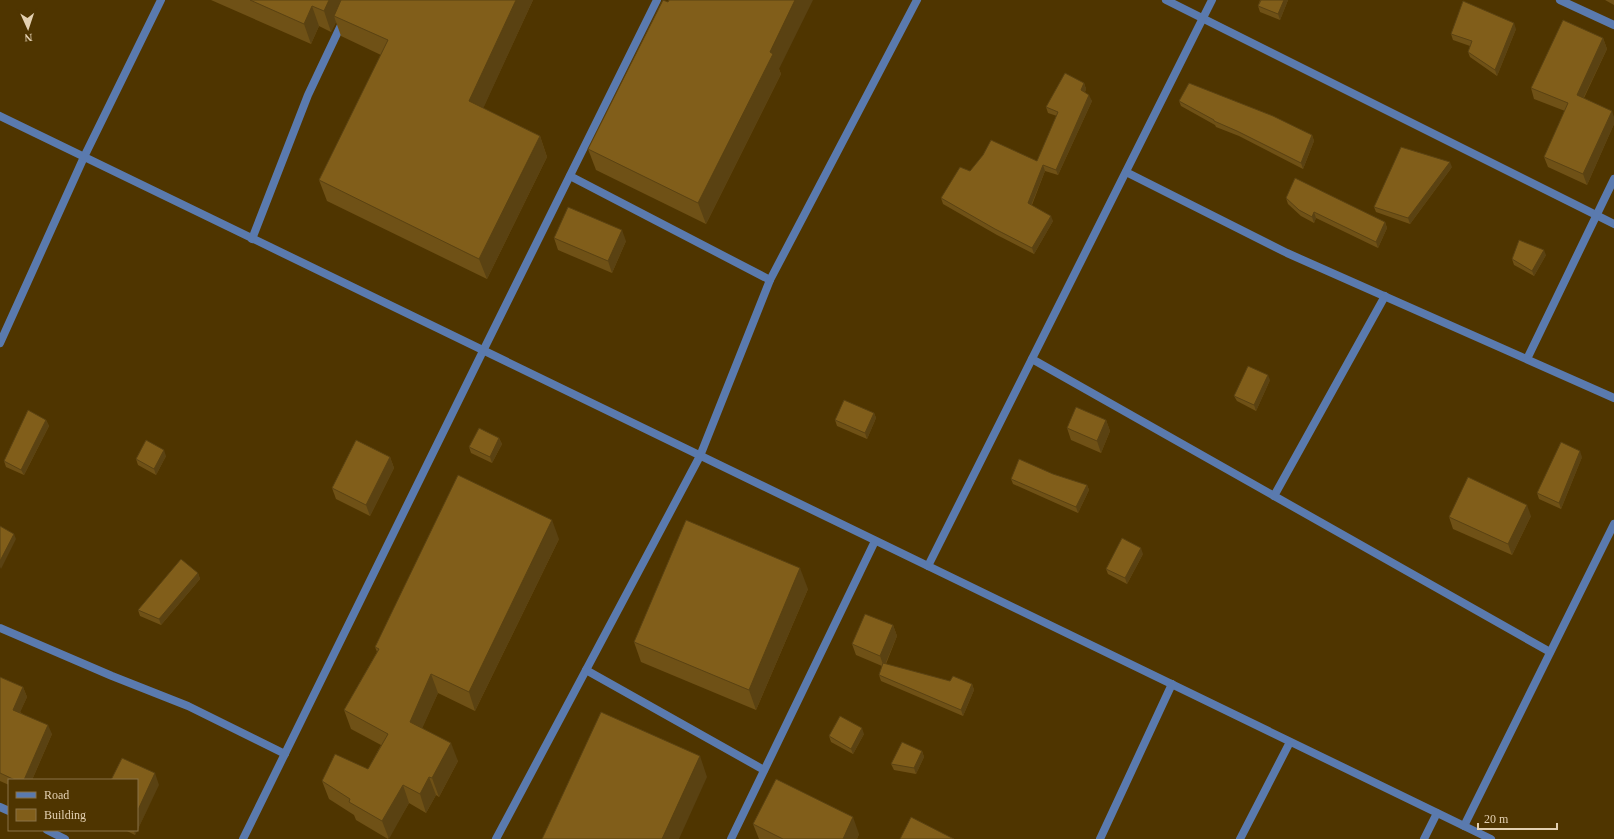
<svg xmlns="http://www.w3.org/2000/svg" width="1614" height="839" viewBox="0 0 1614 839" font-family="'Times New Roman',serif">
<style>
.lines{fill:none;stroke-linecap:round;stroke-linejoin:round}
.minor{stroke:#5a7aae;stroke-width:8}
.tertiary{stroke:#5a7aae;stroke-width:8}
.wall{fill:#6f5116}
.shaded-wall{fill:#5a4212}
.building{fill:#815e1a;stroke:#5a4212}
</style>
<rect width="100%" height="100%" fill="#4f3500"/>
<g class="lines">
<g class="minor">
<polyline points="1166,0 1614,224"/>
<polyline points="1560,0 1614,25"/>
<polyline points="1126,172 1287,253 1614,398"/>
<polyline points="570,176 770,280"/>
<polyline points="252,239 308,95 343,21"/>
<polyline points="0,343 84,157 161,0"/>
<polyline points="1032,359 1550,652"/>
<polyline points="1527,359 1614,179"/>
<polyline points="1274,496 1385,296"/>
<polyline points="928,566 1212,0"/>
<polyline points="0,628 112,676 188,706 285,754"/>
<polyline points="586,670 764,770"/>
<polyline points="0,807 9,811"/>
<polyline points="1464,826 1614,524"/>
<polyline points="47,830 65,839"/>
<polyline points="243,839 483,351 657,0"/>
<polyline points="496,839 700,456 770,280 917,0"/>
<polyline points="731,839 875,541"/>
<polyline points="1100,839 1172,684"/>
<polyline points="1240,839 1290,742"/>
<polyline points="1424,839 1437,813"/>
</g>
<polyline class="tertiary" points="0,116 1491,839"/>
</g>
<g class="wall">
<polygon points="211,0 533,0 483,108 540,136 547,157 487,279 327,201 319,180 381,55 341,36 336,22 331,32 319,26 311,44"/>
<polygon points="1260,0 1288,0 1280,20 1260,12 1258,6"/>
<polygon points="1605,0 1614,0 1614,5"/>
<polygon points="1516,29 1497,76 1470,57 1468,52 1470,46 1453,40 1451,34"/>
<polygon points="1603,38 1607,49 1584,98 1614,117 1614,124 1587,185 1548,167 1544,157 1565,111 1534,99 1531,88"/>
<polygon points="779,69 781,74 706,224 596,170 588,149"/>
<polygon points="1084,83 1086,89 1085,92 1092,101 1058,175 1045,171 1032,205 1053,221 1034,254 997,235 943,204 941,198 970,171 1037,161 1057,116 1048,113 1046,107"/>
<polygon points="1179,101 1312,135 1314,141 1303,169 1239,136 1216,127 1215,125 1181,106"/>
<polygon points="1452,167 1410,224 1376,212 1374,207"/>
<polygon points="1286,198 1385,222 1387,228 1378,248 1316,218 1314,223 1301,216 1288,204"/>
<polygon points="554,238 626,241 612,273 558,250"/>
<polygon points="1546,255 1534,276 1514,265 1512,259"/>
<polygon points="1270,380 1256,411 1237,401 1234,396"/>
<polygon points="874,413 876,418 867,439 837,426 835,420"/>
<polygon points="46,420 49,426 24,475 6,467 4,461"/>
<polygon points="1106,420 1110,431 1101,453 1071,440 1067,428"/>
<polygon points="499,438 502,444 492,463 471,453 469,447"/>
<polygon points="166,456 156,475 138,465 136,459"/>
<polygon points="390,457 394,468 370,516 336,499 332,488"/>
<polygon points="1582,457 1561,509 1539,499 1537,493"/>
<polygon points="1053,474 1087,485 1089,490 1078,513 1013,484 1011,479"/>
<polygon points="1531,516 1512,555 1453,529 1449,517"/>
<polygon points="559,539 475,711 438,693 422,728 458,761 439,797 436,795 426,813 409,803 388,839 356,820 354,815 329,799 322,781 368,769 381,745 351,729 344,710 377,652 375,647"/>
<polygon points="1143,554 1127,584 1108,574 1106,569"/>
<polygon points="198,573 200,579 161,625 140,616 138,610"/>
<polygon points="808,589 756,710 641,662 634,642"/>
<polygon points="893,625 897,636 886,664 950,681 972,684 974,690 963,716 881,681 879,675 882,666 856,655 852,644"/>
<polygon points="0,677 23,687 27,697 20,712 52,734 32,780 9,780 9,785 0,781"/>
<polygon points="864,734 853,754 831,742 829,736"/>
<polygon points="922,751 924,757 916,774 894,770 891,764"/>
<polygon points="159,785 135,835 125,830 137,830"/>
<polygon points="753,824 859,834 857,839 759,839"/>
</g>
<g class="shaded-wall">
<polygon points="329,0 346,0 334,16 336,22 331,32 324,11"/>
<polygon points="516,0 533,0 477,122 469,101"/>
<polygon points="795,0 813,0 779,69 781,74 706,224 698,203 770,52"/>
<polygon points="1284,0 1288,0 1280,20 1278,14"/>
<polygon points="312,6 319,26 311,44 304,24"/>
<polygon points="1514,23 1516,29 1497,76 1495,70"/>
<polygon points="1603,38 1607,49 1580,105 1577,95"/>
<polygon points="1084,83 1086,89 1083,96 1081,90"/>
<polygon points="1089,95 1092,101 1058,175 1056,170"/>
<polygon points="1612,111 1614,117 1614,124 1587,185 1583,174"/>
<polygon points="1312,135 1314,141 1303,169 1301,163"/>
<polygon points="540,136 547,157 487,279 479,259"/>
<polygon points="1450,162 1452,167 1410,224 1408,218"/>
<polygon points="1043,165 1045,171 1030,208 1028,203"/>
<polygon points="1314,212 1316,218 1314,223 1312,217"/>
<polygon points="1051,216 1053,221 1034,254 1032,248"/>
<polygon points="1385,222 1387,228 1378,248 1376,242"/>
<polygon points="622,230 626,241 612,273 608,261"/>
<polygon points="1544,250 1546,255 1534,276 1532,271"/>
<polygon points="1268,375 1270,380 1256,411 1254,405"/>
<polygon points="874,413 876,418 867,439 865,433"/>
<polygon points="46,420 49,426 24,475 21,470"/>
<polygon points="1106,420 1110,431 1101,453 1097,441"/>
<polygon points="499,438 502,444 492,463 490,457"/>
<polygon points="164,450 166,456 156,475 154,469"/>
<polygon points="1580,451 1582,457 1561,509 1559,503"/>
<polygon points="390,457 394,468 370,516 366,505"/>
<polygon points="1087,485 1089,490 1078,513 1076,507"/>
<polygon points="1527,505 1531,516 1512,555 1508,544"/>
<polygon points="552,520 559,539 475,711 469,692"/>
<polygon points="14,534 16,539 1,569 0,567 0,561"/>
<polygon points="1141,548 1143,554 1127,584 1125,578"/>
<polygon points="800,568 808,589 756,710 749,690"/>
<polygon points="198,573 200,579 161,625 159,619"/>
<polygon points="893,625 897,636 884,667 880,656"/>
<polygon points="431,674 438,693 417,740 410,722"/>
<polygon points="972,684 974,690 963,716 961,710"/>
<polygon points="23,687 27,697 17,719 13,710"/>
<polygon points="48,725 52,734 32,780 24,780"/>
<polygon points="862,728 864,734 853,754 851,749"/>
<polygon points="451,743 458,761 439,797 432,778"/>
<polygon points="922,751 924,757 916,774 914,768"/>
<polygon points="700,756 707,777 679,839 662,839"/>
<polygon points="155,773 159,785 135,835 134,830 137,830 137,812"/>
<polygon points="429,777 436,795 426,813 420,794"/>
<polygon points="403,785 409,803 389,839 382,821"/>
<polygon points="853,817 859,834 857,839 843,839"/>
</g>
<g class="building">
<polygon points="250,0 329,0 324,11 312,6 304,24"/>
<polygon points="341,0 516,0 469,101 540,136 479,259 319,180 388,40 334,16"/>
<polygon points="663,0 668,2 669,0 795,0 770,52 773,54 698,203 588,149"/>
<polygon points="1261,0 1284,0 1278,14 1258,6"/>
<polygon points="1463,1 1514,23 1495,70 1468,52 1472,41 1451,34"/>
<polygon points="1563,20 1603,38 1577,95 1612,111 1583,174 1544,157 1568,103 1531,88"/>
<polygon points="1065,73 1084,83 1081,90 1089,95 1056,170 1043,165 1028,203 1051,216 1032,248 995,229 941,198 960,167 970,171 983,155 991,140 1037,161 1058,112 1046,107"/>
<polygon points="1189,83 1273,116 1312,135 1301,163 1237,131 1214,121 1214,120 1179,101"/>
<polygon points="1401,147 1450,162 1408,218 1374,207"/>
<polygon points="1295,178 1385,222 1376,242 1314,212 1312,217 1299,210 1286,198"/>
<polygon points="568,207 622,230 608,261 554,238"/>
<polygon points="1519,240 1544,250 1532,271 1512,259"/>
<polygon points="1248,366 1268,375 1254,405 1234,396"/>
<polygon points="844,400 874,413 865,433 835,420"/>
<polygon points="1076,407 1106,420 1097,441 1067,428"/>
<polygon points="28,410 46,420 21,470 4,461"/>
<polygon points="479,428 499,438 490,457 469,447"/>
<polygon points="146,440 164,450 154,469 136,459"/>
<polygon points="356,440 390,457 366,505 332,488"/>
<polygon points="1561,442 1580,451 1559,503 1537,493"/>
<polygon points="1019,459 1053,474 1087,485 1076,507 1011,479"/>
<polygon points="458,475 552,520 469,692 431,674 410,722 451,743 432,778 429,777 420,794 403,785 382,821 349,802 350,799 322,781 335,754 368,769 388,734 344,710 379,649 375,647"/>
<polygon points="1468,477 1527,505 1508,544 1449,517"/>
<polygon points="686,520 800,568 749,690 634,642"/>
<polygon points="0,526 14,534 0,561"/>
<polygon points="1122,538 1141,548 1125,578 1106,569"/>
<polygon points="181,559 198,573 159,619 138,610"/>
<polygon points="865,614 893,625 880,656 852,644"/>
<polygon points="883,663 950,681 953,676 972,684 961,710 879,675"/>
<polygon points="0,677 23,687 13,710 48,725 24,780 15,780 0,773"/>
<polygon points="601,712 700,756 662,839 542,839"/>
<polygon points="840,716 862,728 851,749 829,736"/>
<polygon points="902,742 922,751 914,768 891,764"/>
<polygon points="122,758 155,773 137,812 137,780 111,780"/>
<polygon points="776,779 853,817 843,839 783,839 753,824"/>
<polygon points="911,817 954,839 900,839"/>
</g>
<rect x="8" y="779" width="130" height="52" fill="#4f3500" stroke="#8a7347"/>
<rect x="16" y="792" width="20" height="6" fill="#5a7aae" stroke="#8a7347"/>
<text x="44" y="799" font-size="12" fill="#e3d0b1">Road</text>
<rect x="16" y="809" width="20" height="12" fill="#815e1a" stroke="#8a7347"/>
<text x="44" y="819" font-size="12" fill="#e3d0b1">Building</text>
<g transform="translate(28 28) rotate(177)" stroke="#4f3500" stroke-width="3" paint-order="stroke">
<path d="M0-3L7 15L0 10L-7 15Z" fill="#e3d0b1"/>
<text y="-6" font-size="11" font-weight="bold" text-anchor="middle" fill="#e3d0b1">N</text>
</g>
<path d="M1478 823v6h79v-6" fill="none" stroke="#e3d0b1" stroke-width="2"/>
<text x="1484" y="823" font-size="12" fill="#e3d0b1" stroke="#4f3500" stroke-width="3" paint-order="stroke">20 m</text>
</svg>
